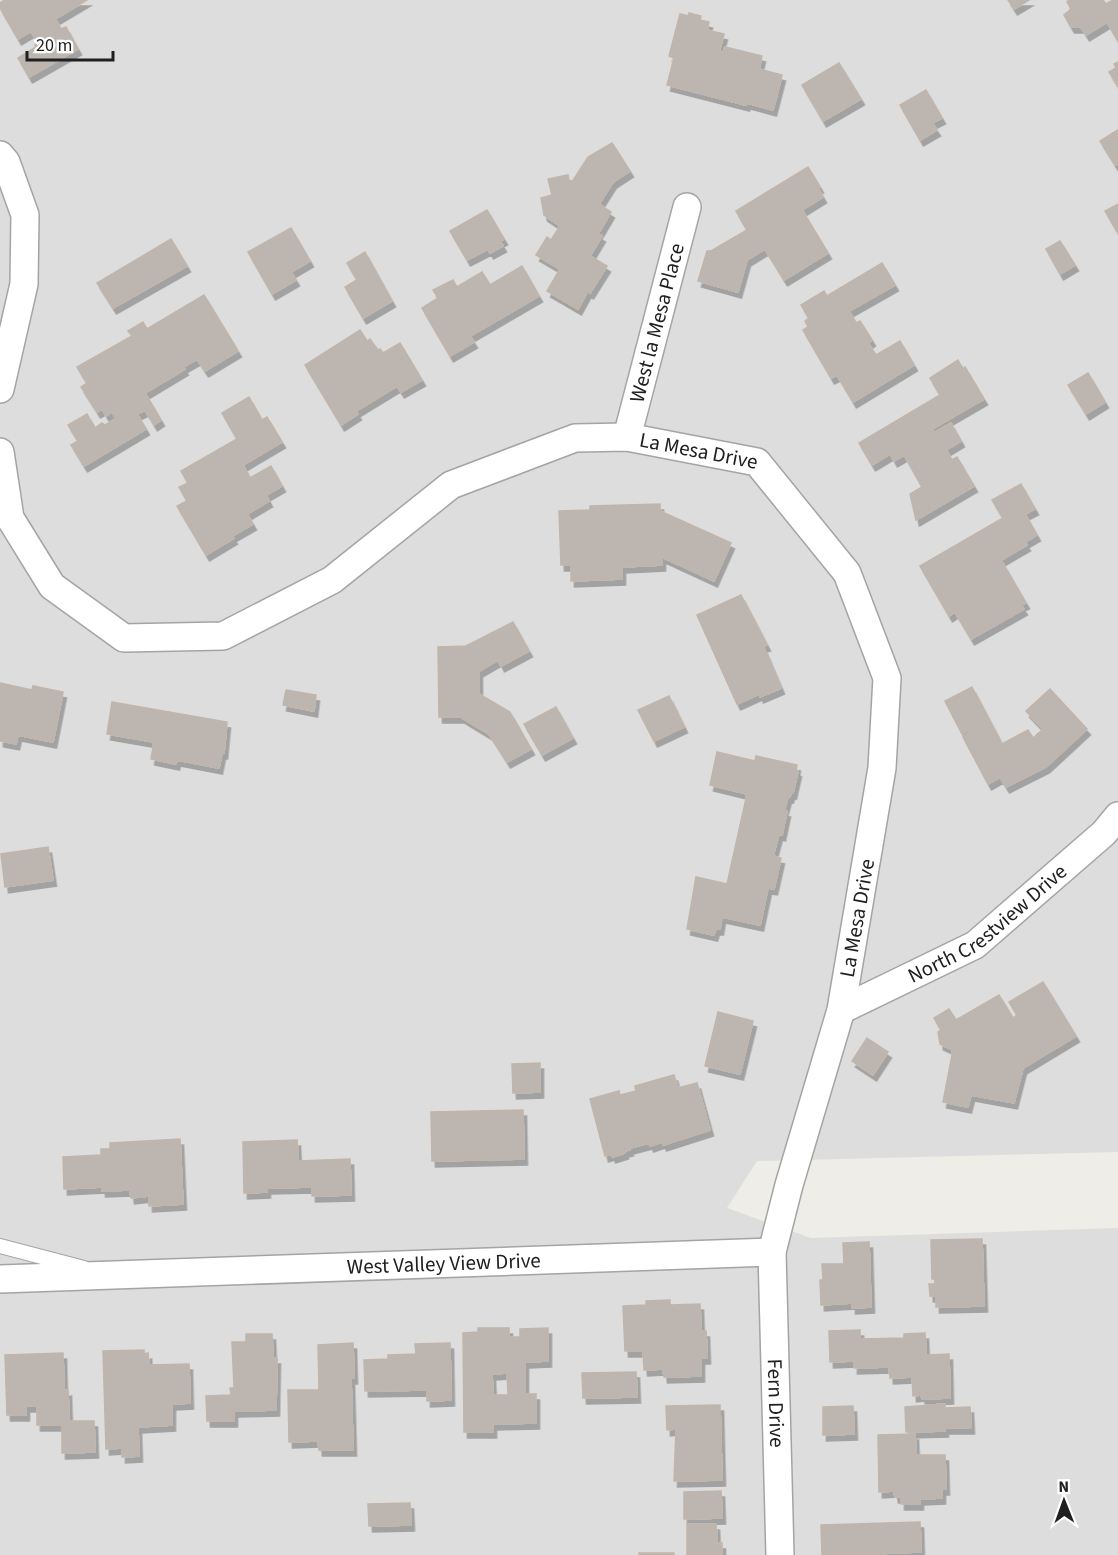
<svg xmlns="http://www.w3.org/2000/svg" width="1118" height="1555" viewBox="0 0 1118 1555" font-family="'Source Sans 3',sans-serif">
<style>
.residential{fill:#dedddd}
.building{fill:#bdb6b0;stroke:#c0b5aa;stroke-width:1.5;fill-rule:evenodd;filter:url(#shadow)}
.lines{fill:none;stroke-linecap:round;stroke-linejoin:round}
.lane-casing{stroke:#a4a4a4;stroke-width:16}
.street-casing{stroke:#a4a4a4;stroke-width:30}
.lane{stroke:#fff;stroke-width:14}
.street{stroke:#fff;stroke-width:27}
.labels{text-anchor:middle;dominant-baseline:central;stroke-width:4.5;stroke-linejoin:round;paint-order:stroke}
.street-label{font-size:21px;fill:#202020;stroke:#fff}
</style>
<defs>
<filter id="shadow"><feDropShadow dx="3.5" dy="6" stdDeviation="0" flood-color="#0004"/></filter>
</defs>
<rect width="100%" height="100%" fill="#efede7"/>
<polygon class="residential" points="0,0 1118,0 1118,1152 757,1161 727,1208 811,1238 1118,1228 1118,1555 0,1555"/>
<g class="building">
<polygon points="5,0 87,0 55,19 61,29 66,27 78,49 29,77 18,58 36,47 35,45 38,43 31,31 18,39 0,8 0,3"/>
<polygon points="1008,0 1029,0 1014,9"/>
<polygon points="1069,0 1103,0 1106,4 1113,0 1118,0 1118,41 1107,22 1086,35 1081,27 1071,27 1064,15 1071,9 1067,2"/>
<polygon points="689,13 701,16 700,20 709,22 707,30 724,34 719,52 723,53 725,47 762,56 759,69 782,75 773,110 747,103 746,105 667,85 674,58 669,56 680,14 689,16"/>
<polygon points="1118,62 1118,86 1109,72 1116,68 1114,64"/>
<polygon points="839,63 861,99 823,121 802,85"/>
<polygon points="926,90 942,118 932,123 937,130 920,140 900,105"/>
<polygon points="1118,130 1118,163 1115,165 1100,141"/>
<polygon points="612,143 630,171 613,182 599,204 611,212 598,234 602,236 590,256 607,266 590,293 588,291 578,309 547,291 560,269 536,255 547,237 551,240 560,226 544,215 541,198 552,195 548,179 568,175 570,185 588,157"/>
<polygon points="808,167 820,187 818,188 823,197 802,210 828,253 784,280 765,249 747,260 738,292 698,281 707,251 711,251 747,230 736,211"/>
<polygon points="1118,204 1118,233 1105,211"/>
<polygon points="487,210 504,239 500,241 503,246 490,253 488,249 467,260 450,231"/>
<polygon points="291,228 310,261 291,272 296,280 272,294 248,252"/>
<polygon points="171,239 187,266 113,308 97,283"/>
<polygon points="1060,241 1075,265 1060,274 1046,249"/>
<polygon points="365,252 392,301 363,318 345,287 357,280 347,263"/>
<polygon points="882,263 895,285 849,311 856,323 860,321 872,340 868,343 876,355 900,341 914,365 853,402 837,375 831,378 803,330 808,327 805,321 809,318 801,305 824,291 827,296"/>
<polygon points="522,266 539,296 470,336 474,342 450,356 422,308 438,298 433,290 453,280 457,287 482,272 490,285"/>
<polygon points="204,295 238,351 205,371 197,359 183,367 185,369 145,393 161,420 154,425 145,410 137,414 146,429 84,466 71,445 78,441 68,425 87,414 95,428 102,423 105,425 116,419 112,412 106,416 102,409 97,412 81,387 87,383 77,367 132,336 128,331 143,322 147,329"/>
<polygon points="360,330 367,341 370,339 378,350 380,349 383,353 400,343 422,380 401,392 397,386 356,411 358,414 341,425 305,365"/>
<polygon points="958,360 963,369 965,367 984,399 932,429 934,433 951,423 961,441 946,450 952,460 957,457 974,486 916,520 910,494 922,487 904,455 894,461 890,454 872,465 859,443 940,395 930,378"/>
<polygon points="1088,373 1105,402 1086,414 1068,385"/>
<polygon points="249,397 262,420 267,417 282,442 243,465 250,478 271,466 282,486 266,495 269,501 247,514 253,524 232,536 234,538 206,555 177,506 187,501 179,487 188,483 181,471 237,439 222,413"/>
<polygon points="1021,484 1035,509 1025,514 1037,535 1025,542 1027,545 1001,560 1026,603 1021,605 1024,609 971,639 955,612 949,616 920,566 1003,518 992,500"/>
<polygon points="660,504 660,511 731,543 714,581 662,557 662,565 622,567 622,579 571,581 571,565 561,565 559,511 590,510 590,506"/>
<polygon points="741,595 767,645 763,646 781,688 760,697 759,694 737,704 697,615"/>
<polygon points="513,622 529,651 501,666 498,660 479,671 479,694 510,712 531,749 507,762 489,734 461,717 439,717 438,647 466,646"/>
<polygon points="0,683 32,690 33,686 63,692 53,742 18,735 16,744 0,741"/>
<polygon points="972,687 1002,744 1028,730 1033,738 1043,729 1026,711 1050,689 1087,729 1046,767 1006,787 1000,777 988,784 963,737 970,733 969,730 962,734 945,701"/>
<polygon points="286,690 316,695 314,711 283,705"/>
<polygon points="669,696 684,727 654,741 638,710"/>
<polygon points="112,702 227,722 224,753 222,753 219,768 177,760 176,764 151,759 154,742 107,734"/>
<polygon points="556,707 573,738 542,755 524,724"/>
<polygon points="717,752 755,761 756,756 797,765 796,770 798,771 793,793 791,793 790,797 788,797 784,811 787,811 782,835 779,834 773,856 781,858 774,889 768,888 760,925 722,917 720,929 716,929 714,935 687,929 696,877 727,884 747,794 710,785"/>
<polygon points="48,847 53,880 5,887 1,854"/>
<polygon points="1043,982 1076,1036 1023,1068 1014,1103 971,1095 968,1107 943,1102 953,1050 940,1044 938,1032 941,1030 934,1018 949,1009 956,1020 999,995 1013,1018 1017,1015 1009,1002"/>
<polygon points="718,1012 753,1021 740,1074 705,1066"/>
<polygon points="867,1038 888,1052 873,1075 852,1061"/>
<polygon points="540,1063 540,1092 513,1093 512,1064"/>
<polygon points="674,1075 678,1088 697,1083 710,1130 663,1145 662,1142 650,1146 649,1143 630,1148 630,1150 625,1151 625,1153 612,1157 611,1154 605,1156 590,1099 619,1091 620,1095 636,1091 635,1086"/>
<polygon points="523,1110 524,1159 432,1161 431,1112"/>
<polygon points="180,1139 183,1204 149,1206 149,1196 131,1198 130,1190 102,1191 102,1187 64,1189 63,1157 101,1155 101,1149 110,1149 110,1143"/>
<polygon points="297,1140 298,1161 350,1159 351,1195 312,1196 312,1187 267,1188 267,1192 244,1193 243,1142"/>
<polygon points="982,1239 984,1306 936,1307 936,1296 930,1296 929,1284 935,1284 935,1279 932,1279 931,1240"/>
<polygon points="869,1242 871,1307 852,1308 852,1303 821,1305 820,1280 823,1280 822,1264 844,1264 843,1243"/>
<polygon points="670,1300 670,1305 700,1304 701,1331 706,1331 707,1358 701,1358 701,1376 664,1377 663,1369 644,1370 643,1351 625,1351 623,1306 646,1305 646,1301"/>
<path d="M478,1328H509V1337H520V1329L548,1328V1361L525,1362V1394H536V1423L493,1424V1432H464L463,1333L478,1332ZM507,1373L508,1395H493L492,1374Z"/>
<polygon points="860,1330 860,1339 904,1338 904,1334 925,1333 926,1355 949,1354 950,1398 922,1399 921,1395 913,1396 912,1377 890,1378 889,1367 854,1368 854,1361 830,1362 829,1331"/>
<polygon points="246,1334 272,1334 273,1358 277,1358 276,1410 234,1411 234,1421 207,1421 206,1396 231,1395 230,1388 234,1388 232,1342 246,1342"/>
<polygon points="353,1343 354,1378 351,1378 353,1450 319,1450 318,1441 289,1442 288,1390 319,1390 318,1345"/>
<polygon points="450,1343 451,1400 427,1401 427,1390 365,1391 364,1360 388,1359 388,1355 416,1354 415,1344"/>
<polygon points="144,1350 144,1354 148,1353 149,1365 189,1364 190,1403 172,1404 172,1425 138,1427 139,1456 122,1457 122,1448 106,1449 103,1351"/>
<polygon points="63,1353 64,1391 68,1390 69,1421 94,1421 95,1452 62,1453 62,1425 37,1425 37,1406 26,1406 26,1415 7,1415 5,1355"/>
<polygon points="636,1372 637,1397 583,1398 582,1373"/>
<polygon points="945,1404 945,1408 970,1407 971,1428 945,1428 945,1431 906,1432 905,1407"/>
<polygon points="720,1405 722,1480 674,1481 676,1429 667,1430 666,1406"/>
<polygon points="853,1406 854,1434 823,1435 823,1407"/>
<polygon points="915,1434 916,1455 945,1455 946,1489 942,1489 942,1498 920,1499 920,1504 901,1504 901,1497 895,1497 894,1491 879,1492 878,1435"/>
<polygon points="721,1491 722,1518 684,1519 684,1492"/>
<polygon points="410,1503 411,1525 369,1526 368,1504"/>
<polygon points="920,1522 921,1552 886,1553 886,1555 822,1555 821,1525"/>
<polygon points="687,1524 716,1524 717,1543 722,1543 722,1555 687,1555"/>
<rect x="639" y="1553" width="35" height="2"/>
</g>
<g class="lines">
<defs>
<polyline id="lane" points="0,1246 84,1268"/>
<g id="street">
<polyline points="0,155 6,162 25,215 24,284 0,389"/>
<path id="s1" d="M627,437L687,207"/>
<path id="s2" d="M0,452L10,518L52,586L124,638L223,636L332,580L451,485L575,438L627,437L757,462L847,573L887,678L882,768L841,1010L789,1185L772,1252L780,1555"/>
<path id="s3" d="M841,1010L975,945L1104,833L1118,816"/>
<path id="s4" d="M0,1279L772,1252"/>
</g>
</defs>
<use href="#lane" class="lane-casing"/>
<use href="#street" class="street-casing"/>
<use href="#lane" class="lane"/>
<use href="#street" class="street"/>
</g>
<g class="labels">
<g class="street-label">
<text stroke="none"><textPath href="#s1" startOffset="118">West la Mesa Place</textPath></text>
<text stroke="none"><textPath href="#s2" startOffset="867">La Mesa Drive</textPath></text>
<text transform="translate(857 918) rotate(-80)">La Mesa Drive</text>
<text stroke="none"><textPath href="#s3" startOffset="171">North Crestview Drive</textPath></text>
<text stroke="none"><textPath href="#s4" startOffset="444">West Valley View Drive</textPath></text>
<text stroke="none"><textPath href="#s2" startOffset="1920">Fern Drive</textPath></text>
</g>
</g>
<g transform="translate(1064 1501) rotate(359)" stroke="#ffffff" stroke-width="4.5" paint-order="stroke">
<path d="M0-4.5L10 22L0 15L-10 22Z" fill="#202020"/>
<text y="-9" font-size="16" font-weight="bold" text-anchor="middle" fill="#202020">N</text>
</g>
<path d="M27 51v9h86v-9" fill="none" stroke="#202020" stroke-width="3"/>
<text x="36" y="51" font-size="18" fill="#202020" stroke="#ffffff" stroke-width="4.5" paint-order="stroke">20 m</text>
</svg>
